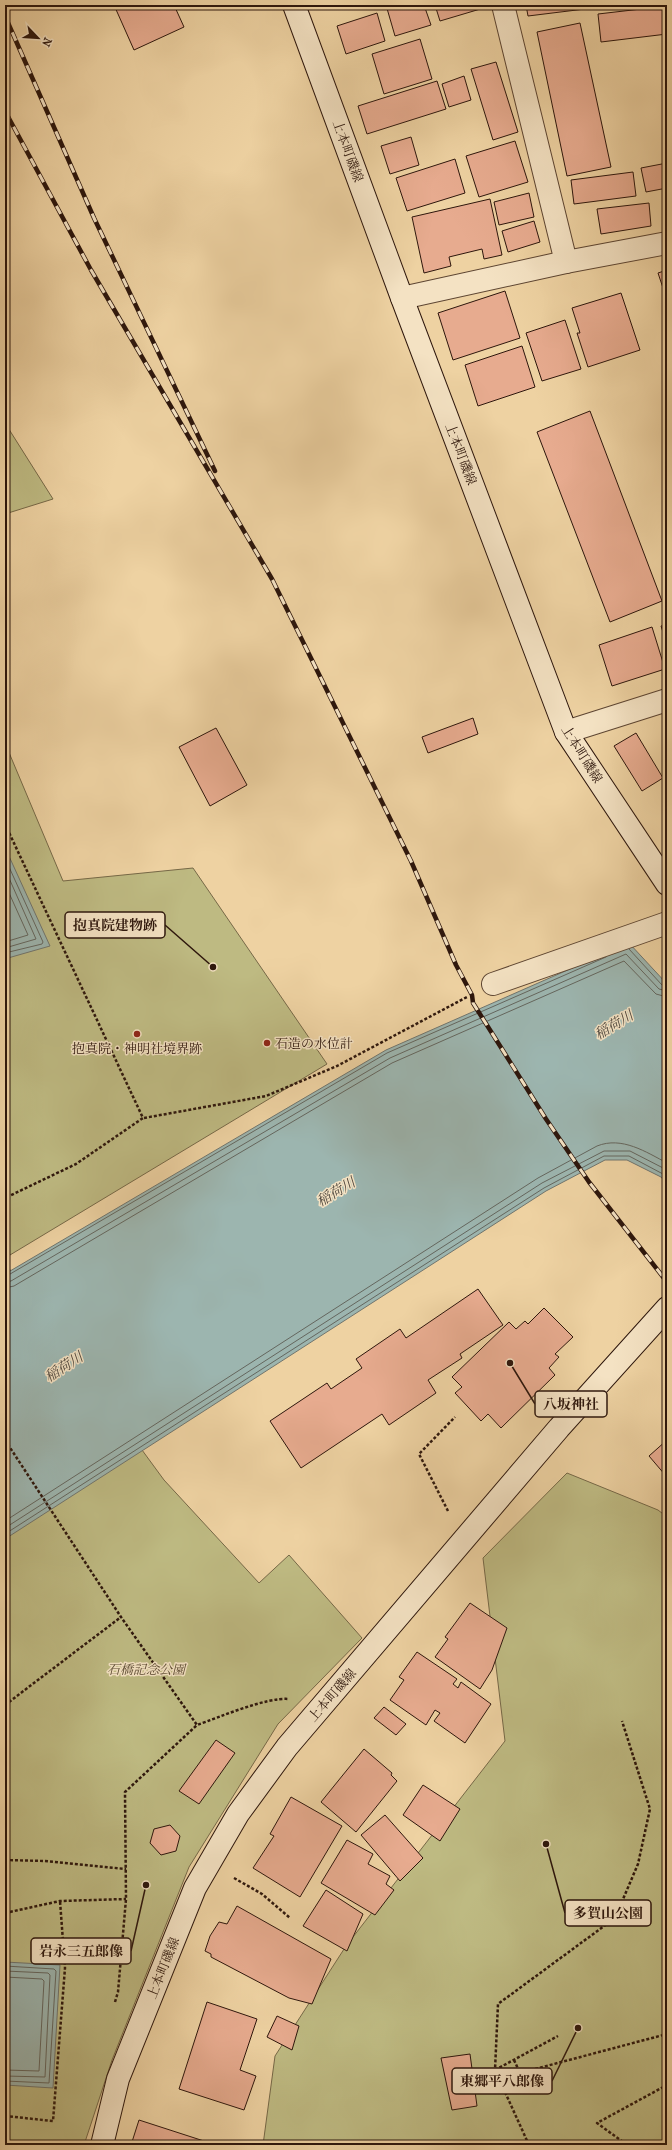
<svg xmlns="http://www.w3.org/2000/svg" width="672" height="2150" viewBox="0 0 672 2150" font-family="'IM FELL French Canon','Noto Serif JP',serif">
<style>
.green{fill:#beba82;stroke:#766847}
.water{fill:#9cb5af;stroke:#70756e}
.pier{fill:#eed2a2}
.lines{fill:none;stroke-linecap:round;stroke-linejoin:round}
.shore{stroke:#64665e;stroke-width:1}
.building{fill:#e7ab8f;stroke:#2d160c}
.street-casing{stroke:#5d4532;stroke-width:24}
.secondary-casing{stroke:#2d160c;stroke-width:24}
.path{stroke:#2d160c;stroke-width:2.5;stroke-dasharray:3 2;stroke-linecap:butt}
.street{stroke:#f4e2c3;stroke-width:22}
.secondary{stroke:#f4e2c3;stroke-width:22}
.rail-casing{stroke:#2d160c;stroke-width:4.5}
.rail{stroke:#f4e2c3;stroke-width:3;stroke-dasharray:9;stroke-linecap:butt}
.poi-dot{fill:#8f2418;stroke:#f4e2c3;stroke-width:1.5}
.labels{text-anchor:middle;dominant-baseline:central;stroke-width:3;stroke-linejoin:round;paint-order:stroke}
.street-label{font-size:13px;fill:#2d160c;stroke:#f4e2c3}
.poi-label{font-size:13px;fill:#2d160c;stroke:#f4e2c3;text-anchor:start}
.park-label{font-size:13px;font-style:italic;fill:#58472f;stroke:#f4e2c3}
.water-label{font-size:14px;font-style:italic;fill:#4e463d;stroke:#f4e2c3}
.leader{fill:none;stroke:#2d160c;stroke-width:1.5}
.callout-dot{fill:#2d160c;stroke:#f4e2c3;stroke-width:1.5}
.callout{fill:#f4e2c3;stroke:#2d160c;stroke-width:1.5}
.callout-label{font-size:14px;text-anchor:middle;font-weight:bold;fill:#2d160c}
</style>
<rect width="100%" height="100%" fill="#eed2a2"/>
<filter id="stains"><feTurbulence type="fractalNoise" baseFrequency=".005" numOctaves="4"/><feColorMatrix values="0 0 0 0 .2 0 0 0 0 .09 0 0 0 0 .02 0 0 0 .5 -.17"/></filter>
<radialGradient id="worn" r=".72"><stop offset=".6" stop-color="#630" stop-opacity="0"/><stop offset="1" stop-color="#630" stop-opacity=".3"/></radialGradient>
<g class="green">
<polygon points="5,423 53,499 5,514"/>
<polygon points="5,743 63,881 193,868 327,1064 5,1258"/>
<polygon points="5,1263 164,1480 259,1583 289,1555 362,1638 278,1724 189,1867 112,2060 84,2145 5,2145"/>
<polygon points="567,1473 658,1510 667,1517 667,2145 263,2145 275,2056 346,1946 505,1741 483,1558"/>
</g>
<g class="water">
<polygon points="5,854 8,854 50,946 8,958 5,957"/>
<polygon points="629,943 667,984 667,1184 661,1177 627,1160 605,1160 546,1191 5,1539 5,1274 386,1050"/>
<polygon points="5,1962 60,1965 53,2088 5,2085"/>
</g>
<polygon class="pier" points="5,1960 8,1960 5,2015"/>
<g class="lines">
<g class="shore">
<polyline points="5,858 43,942 42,944 5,953"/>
<polyline points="5,869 36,939 5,948"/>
<polyline points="5,884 28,935 5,942"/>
<polyline points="629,949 662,985 667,986"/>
<polyline points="5,1277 387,1053 606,957"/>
<polyline points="5,1282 11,1281 390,1058 626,954 659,989 667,991"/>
<polyline points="5,1288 14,1286 392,1063 624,961 656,994 667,997"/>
<path d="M5,1521L538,1178L597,1146C622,1136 646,1152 667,1163"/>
<polyline points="5,1528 542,1183 604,1151 630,1151 667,1170"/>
<polyline points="5,1534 544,1188 604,1156 629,1156 663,1174 667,1178"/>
<polyline points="5,1966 54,1969 56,1971 49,2083 5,2081"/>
<polyline points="5,1971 48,1973 50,1975 45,2077 5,2076"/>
<polyline points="5,1977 42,1979 44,1981 39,2071 5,2070"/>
</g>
</g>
<g class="building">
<polygon points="114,5 174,5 184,27 134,50"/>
<polygon points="386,5 424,5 431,25 395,36"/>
<polygon points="435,5 486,5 487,7 440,21"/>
<polygon points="526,5 600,5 601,7 528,16"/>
<polygon points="667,6 667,34 601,42 598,14"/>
<polygon points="377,13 385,41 346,54 337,26"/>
<polygon points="580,23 611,167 567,176 537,32"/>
<polygon points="420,39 432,79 384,94 372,54"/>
<polygon points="496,62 518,132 493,140 471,69"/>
<polygon points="464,76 471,100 449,107 442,84"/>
<polygon points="437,81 446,109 367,134 358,106"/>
<polygon points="411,137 419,165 390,174 381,146"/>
<polygon points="515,141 528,182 479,197 466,156"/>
<polygon points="455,159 465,193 407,211 396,178"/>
<polygon points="667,163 667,188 646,192 641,168"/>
<polygon points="633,172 636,196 574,204 571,180"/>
<polygon points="529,193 534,217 499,225 494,202"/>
<polygon points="490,199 502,255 484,259 482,249 449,257 451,266 424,273 412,217"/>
<polygon points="649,203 651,226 601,234 597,209"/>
<polygon points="534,221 540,242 508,252 502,231"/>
<polygon points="667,270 667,296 666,297 658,273"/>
<polygon points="505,291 520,338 453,360 438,313"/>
<polygon points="621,293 640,350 588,367 577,333 580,333 572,308"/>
<polygon points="565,320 581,369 542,381 526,333"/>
<polygon points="522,346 535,387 478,406 465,365"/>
<polygon points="590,411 662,601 610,622 537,432"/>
<polygon points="667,624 667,645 661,626"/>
<polygon points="652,627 665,669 612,686 599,645"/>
<polygon points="473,718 478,734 428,753 422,737"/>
<polygon points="216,728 247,785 210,806 179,747"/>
<polygon points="636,733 663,778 642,791 614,746"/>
<polygon points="478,1289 503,1325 460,1354 462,1358 428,1380 436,1393 389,1425 382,1414 301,1468 270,1421 327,1383 331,1389 362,1368 356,1359 400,1329 406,1338"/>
<polygon points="544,1308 573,1337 555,1354 559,1357 549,1368 555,1375 501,1428 488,1414 481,1421 455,1393 462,1387 452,1377 509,1322 516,1329 525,1321 528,1324"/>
<polygon points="667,1440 667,1474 666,1476 649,1456"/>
<polygon points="470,1603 507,1628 492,1670 480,1689 435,1657 448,1639 445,1637"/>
<polygon points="417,1652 457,1679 453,1684 458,1688 461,1682 491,1704 465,1743 434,1721 440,1713 435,1710 426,1725 390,1700 404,1680 399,1677"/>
<polygon points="384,1707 406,1724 396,1735 374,1718"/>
<polygon points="216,1740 235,1753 199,1804 179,1791"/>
<polygon points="364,1749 392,1773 391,1775 397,1781 356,1832 321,1802"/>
<polygon points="423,1785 460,1809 440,1841 403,1815"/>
<polygon points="291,1797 342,1826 300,1897 253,1868 274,1836 270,1834"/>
<polygon points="385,1815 423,1858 400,1881 361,1835"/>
<polygon points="170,1825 180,1836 176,1851 161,1855 150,1843 154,1829"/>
<polygon points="347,1840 373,1854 368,1864 390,1876 386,1884 394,1890 375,1915 321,1883"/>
<polygon points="326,1890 363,1914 347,1951 303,1926"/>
<polygon points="237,1906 331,1959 312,2004 289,1998 211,1957 211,1954 205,1951 210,1936 219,1922 227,1924"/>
<polygon points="207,2002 257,2019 240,2070 256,2076 244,2110 179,2089"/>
<polygon points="277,2016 299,2026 292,2050 267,2037"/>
<polygon points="470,2054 477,2106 452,2110 441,2058"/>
<polygon points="139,2120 207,2142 206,2145 131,2145"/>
</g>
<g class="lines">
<defs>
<g id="street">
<polyline points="503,5 566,262"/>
<polyline points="402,298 566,262 667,243"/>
<polyline points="566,732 667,700"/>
<polyline points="493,984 667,923"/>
</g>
<g id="secondary">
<polyline points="294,5 402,298 566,732 667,884"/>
<polyline points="102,2145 118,2079 195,1888 238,1814 287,1747 559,1428 667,1308"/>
</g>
</defs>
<use href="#street" class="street-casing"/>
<use href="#secondary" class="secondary-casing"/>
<g class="path">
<polyline points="5,824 143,1118 76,1164 5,1198"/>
<polyline points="144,1118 266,1096 337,1066 467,997"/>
<path d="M5,1440L121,1617L197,1725C220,1717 266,1697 289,1699"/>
<polyline points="448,1511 419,1454 455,1417"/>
<polyline points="5,1705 121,1617"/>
<polyline points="5,1860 45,1861 126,1869"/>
<polyline points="234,1878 262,1894 290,1918"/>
<polyline points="5,1913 60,1901 126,1899"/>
<polyline points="115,2002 118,1992 126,1899 125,1792 197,1725"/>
<polyline points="514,2060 520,2073 667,2034"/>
<polyline points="495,2070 558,2036"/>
<polyline points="5,2116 53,2121 65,1968 60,1901"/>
<polyline points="623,2142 597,2123 667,2085"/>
<polyline points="529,2145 495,2070 498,2004 615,1918 638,1864 650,1809 622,1721"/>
<polyline points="619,2145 623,2142 637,2145"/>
</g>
<use href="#street" class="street"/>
<use href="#secondary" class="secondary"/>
<defs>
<g id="rail">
<polyline points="5,16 94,218 215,471"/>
<polyline points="5,111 91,270 272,579 411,861 456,965 472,995 473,1003 546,1119 589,1182 667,1282"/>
</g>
</defs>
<use href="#rail" class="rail-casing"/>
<use href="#rail" class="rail"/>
</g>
<g class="poi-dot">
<circle cx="137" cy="1034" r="4"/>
<circle cx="267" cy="1043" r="4"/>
</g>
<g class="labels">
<g class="street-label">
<text transform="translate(348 151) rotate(70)">上本町磯線</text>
<text transform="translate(461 454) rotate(69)">上本町磯線</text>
<text transform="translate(582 754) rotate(58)">上本町磯線</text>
<text transform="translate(332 1695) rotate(-49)">上本町磯線</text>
<text transform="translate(163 1968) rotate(-68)">上本町磯線</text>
</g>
<g class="poi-label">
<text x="275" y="1043">石造の水位計</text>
<text x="137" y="1048" text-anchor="middle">抱真院・神明社境界跡</text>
</g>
<g class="park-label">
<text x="146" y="1669">石橋記念公園</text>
</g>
<g class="water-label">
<text transform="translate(614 1025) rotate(-31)">稲荷川</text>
<text transform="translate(336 1192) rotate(-31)">稲荷川</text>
<text transform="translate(64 1367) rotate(-33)">稲荷川</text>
</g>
</g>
<path class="leader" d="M213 967L165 925M510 1363L535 1404M546 1844L565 1913M146 1885L131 1951M578 2028L552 2081"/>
<g class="callout-dot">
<circle cx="213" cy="967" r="4"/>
<circle cx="510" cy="1363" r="4"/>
<circle cx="546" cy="1844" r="4"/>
<circle cx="146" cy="1885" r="4"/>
<circle cx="578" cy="2028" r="4"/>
</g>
<g class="callout">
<rect x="65" y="912" width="100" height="26" rx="4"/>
<rect x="535" y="1391" width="72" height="26" rx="4"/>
<rect x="565" y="1900" width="86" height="26" rx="4"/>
<rect x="31" y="1938" width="100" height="26" rx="4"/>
<rect x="452" y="2068" width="100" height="26" rx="4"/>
</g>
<g class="callout-label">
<text x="115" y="930">抱真院建物跡</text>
<text x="571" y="1409">八坂神社</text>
<text x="608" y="1918">多賀山公園</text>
<text x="81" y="1956">岩永三五郎像</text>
<text x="502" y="2086">東郷平八郎像</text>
</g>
<rect width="672" height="2150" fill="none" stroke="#eed2a2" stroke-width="20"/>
<rect x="6" y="6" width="660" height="2138" fill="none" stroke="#2d160c" stroke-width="2"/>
<rect x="10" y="10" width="652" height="2130" fill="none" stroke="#2d160c"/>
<g transform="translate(38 38) rotate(115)" stroke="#f4e2c3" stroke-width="3" paint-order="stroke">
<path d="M0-3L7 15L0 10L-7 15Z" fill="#2d160c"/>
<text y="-6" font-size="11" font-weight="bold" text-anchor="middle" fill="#2d160c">N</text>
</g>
<rect width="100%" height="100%" filter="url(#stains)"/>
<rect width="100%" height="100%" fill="url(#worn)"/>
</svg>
